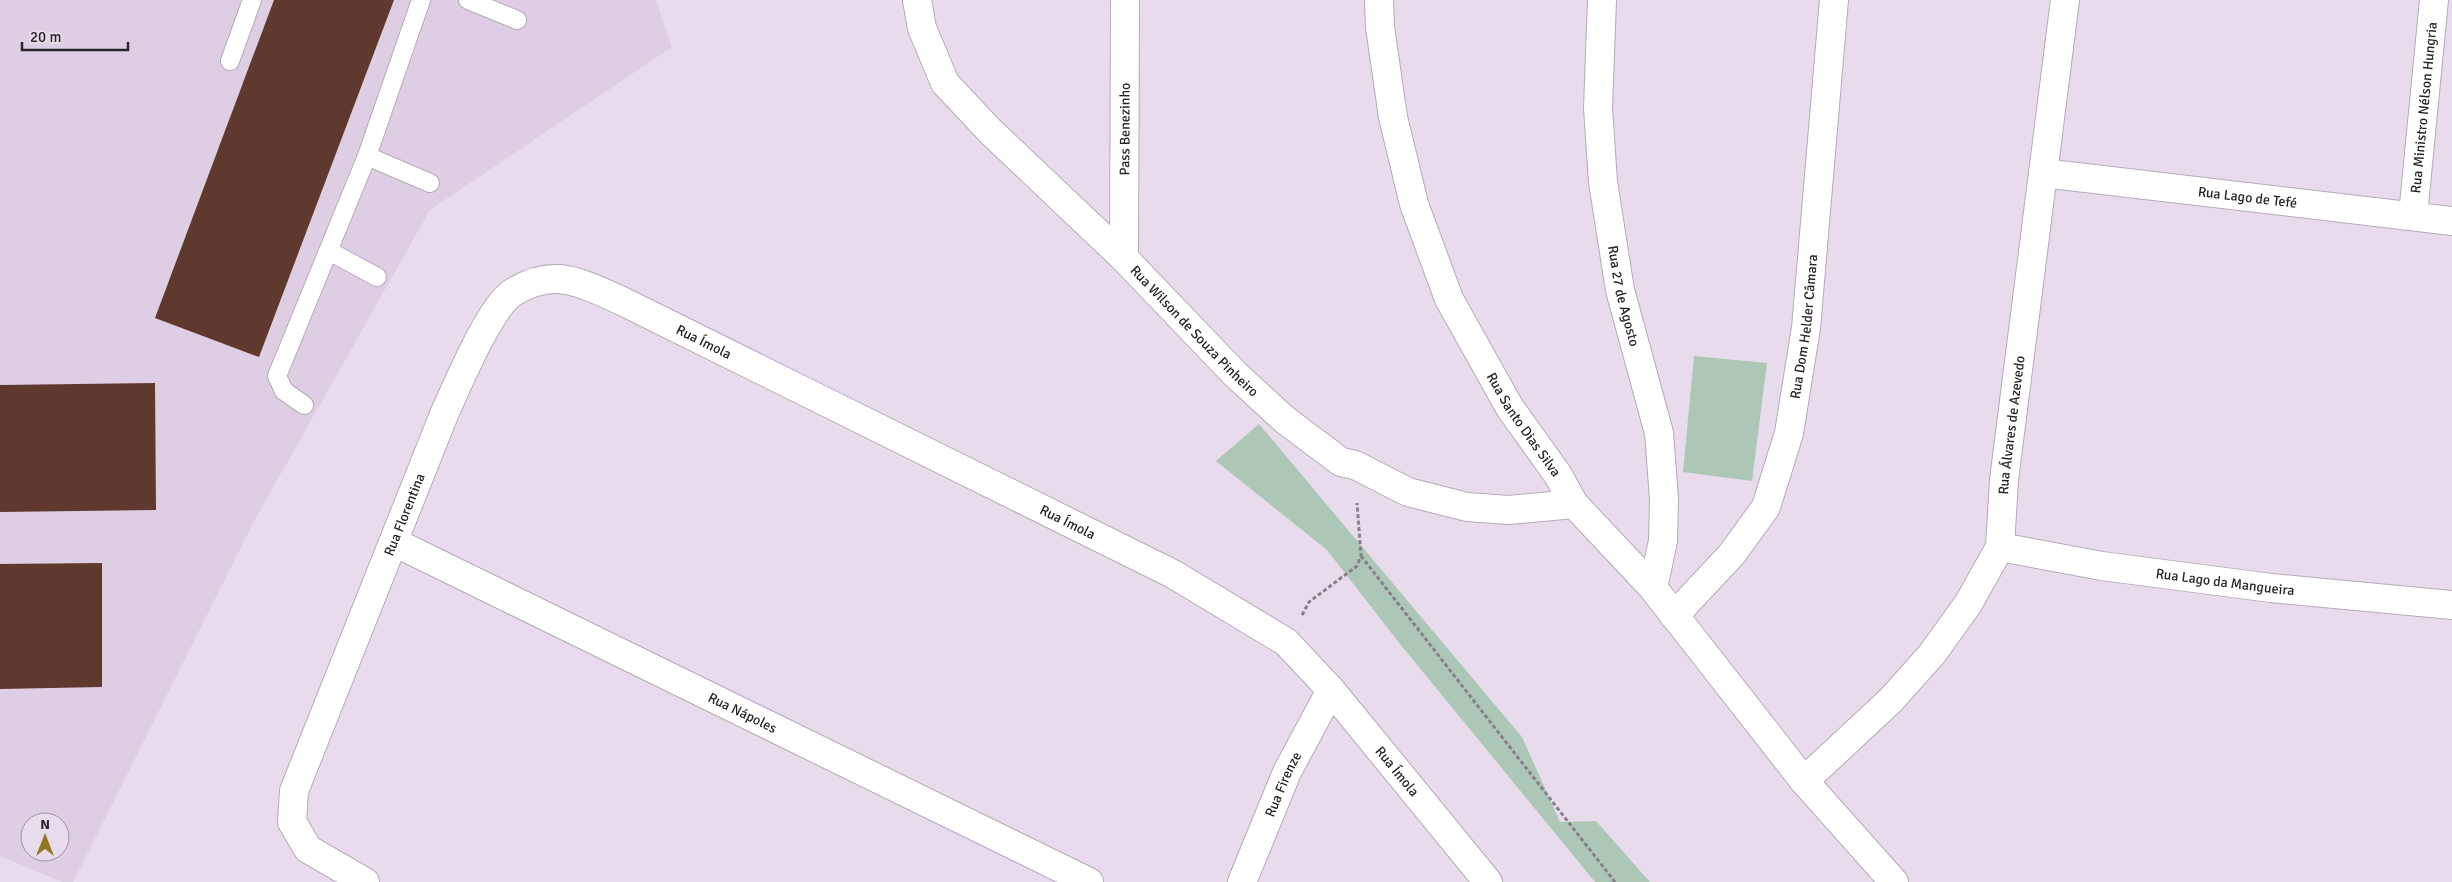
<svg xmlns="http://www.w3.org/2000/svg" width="2452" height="882" viewBox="0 0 2452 882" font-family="Signika,sans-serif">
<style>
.built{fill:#decee4;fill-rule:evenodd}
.green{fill:#adc7b7}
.building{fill:#60392e}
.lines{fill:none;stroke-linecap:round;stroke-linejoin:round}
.service-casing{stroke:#b6aab9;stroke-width:20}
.minor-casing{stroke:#b6aab9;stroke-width:30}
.path{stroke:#877f8a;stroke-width:3;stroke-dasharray:4 2.5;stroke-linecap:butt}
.service{stroke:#fff;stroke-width:18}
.minor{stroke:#fff;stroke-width:28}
.labels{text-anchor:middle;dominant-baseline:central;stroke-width:5;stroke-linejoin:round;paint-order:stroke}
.street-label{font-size:14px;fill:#29252b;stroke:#e8dcec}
</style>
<rect width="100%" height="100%" fill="#e8dcec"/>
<path class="built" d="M0,0H656L672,47L430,210L253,523L73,882H62L0,856ZM30,822H60V852H30Z"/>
<g class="green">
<polygon points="1694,356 1767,363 1752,481 1683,472"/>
<polygon points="1259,424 1522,737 1560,822 1596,821 1650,882 1595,882 1400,644 1327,550 1216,461"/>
</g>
<g class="building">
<polygon points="274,0 394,0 259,357 155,318"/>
<polygon points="155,383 156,510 0,512 0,385"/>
<polygon points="102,563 102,687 0,689 0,564"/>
</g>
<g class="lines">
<defs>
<g id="service">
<polyline points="468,0 517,20"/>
<polyline points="230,61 252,0"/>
<polyline points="367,156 430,183"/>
<polyline points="329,251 377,277"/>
<polyline points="304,405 284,391 277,376 367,156 421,0"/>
</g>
<g id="minor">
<path id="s1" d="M917,0L922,28L945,83L990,131L1124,258L1235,374L1285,420L1341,462L1355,465L1408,492L1467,507L1509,510L1574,504"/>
<path id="s2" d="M1379,0L1380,27L1393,117L1414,204L1449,299L1510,408L1558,475L1574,504L1653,588L1804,781L1894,882"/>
<path id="s3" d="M1602,0L1598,108L1603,182L1620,290L1659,433L1664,499L1663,541L1653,588"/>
<path id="s4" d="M2043,173L2452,221"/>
<path id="s5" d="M2413,215L2434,0"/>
<path id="s6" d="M1124,258L1125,0"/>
<path id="s7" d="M394,542L1089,882"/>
<path id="s8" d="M2000,547L2102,566L2271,588L2452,605"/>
<path id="s9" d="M1674,616L1732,554L1766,507L1789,433L1806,328L1834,0"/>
<path id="s10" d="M1804,781L1891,700L1932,654L1968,604L2000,547L2004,480L2065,0"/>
<path id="s11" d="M365,882L308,849L292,822L294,791L445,412C458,384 489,309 512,293C526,284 543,278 559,279C581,281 604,293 624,302L1173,574L1286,642L1331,690L1488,882"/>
<path id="s12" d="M1242,882L1287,772L1331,690"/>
</g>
</defs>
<use href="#service" class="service-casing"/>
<use href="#minor" class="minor-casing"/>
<g class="path">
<polyline points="1361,556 1615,882"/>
<polyline points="1302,615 1309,602 1357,566 1361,556 1357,503"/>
</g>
<use href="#service" class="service"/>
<use href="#minor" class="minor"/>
</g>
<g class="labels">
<g class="street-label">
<text stroke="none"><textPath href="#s5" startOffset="108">Rua Ministro Nélson Hungria</textPath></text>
<text stroke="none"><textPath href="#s6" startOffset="129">Pass Benezinho</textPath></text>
<text stroke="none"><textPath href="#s4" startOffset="206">Rua Lago de Tefé</textPath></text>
<text stroke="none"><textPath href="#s3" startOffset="298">Rua 27 de Agosto</textPath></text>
<text stroke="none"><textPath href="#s9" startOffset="328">Rua Dom Helder Câmara</textPath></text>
<text stroke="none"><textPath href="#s1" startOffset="440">Rua Wilson de Souza Pinheiro</textPath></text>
<text stroke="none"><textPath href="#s11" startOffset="882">Rua Ímola</textPath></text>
<text stroke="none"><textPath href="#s2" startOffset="455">Rua Santo Dias Silva</textPath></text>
<text stroke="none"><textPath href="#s10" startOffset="430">Rua Álvares de Azevedo</textPath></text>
<text stroke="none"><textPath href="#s11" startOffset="426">Rua Florentina</textPath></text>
<text stroke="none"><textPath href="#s11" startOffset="1288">Rua Ímola</textPath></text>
<text stroke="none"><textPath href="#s8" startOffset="228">Rua Lago da Mangueira</textPath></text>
<text stroke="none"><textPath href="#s7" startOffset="388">Rua Nápoles</textPath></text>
<text stroke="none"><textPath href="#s11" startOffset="1708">Rua Ímola</textPath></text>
<text stroke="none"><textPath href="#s12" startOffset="106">Rua Firenze</textPath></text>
</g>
</g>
<g transform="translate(45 837)"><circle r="24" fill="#e8dcec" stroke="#9c939f"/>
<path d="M0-4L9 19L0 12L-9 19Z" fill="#92771e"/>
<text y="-8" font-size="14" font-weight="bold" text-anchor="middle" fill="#29252b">N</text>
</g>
<path d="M22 42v8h106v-8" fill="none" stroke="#29252b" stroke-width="2.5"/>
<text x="30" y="42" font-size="15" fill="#29252b" stroke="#e8dcec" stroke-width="4" paint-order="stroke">20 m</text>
</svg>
